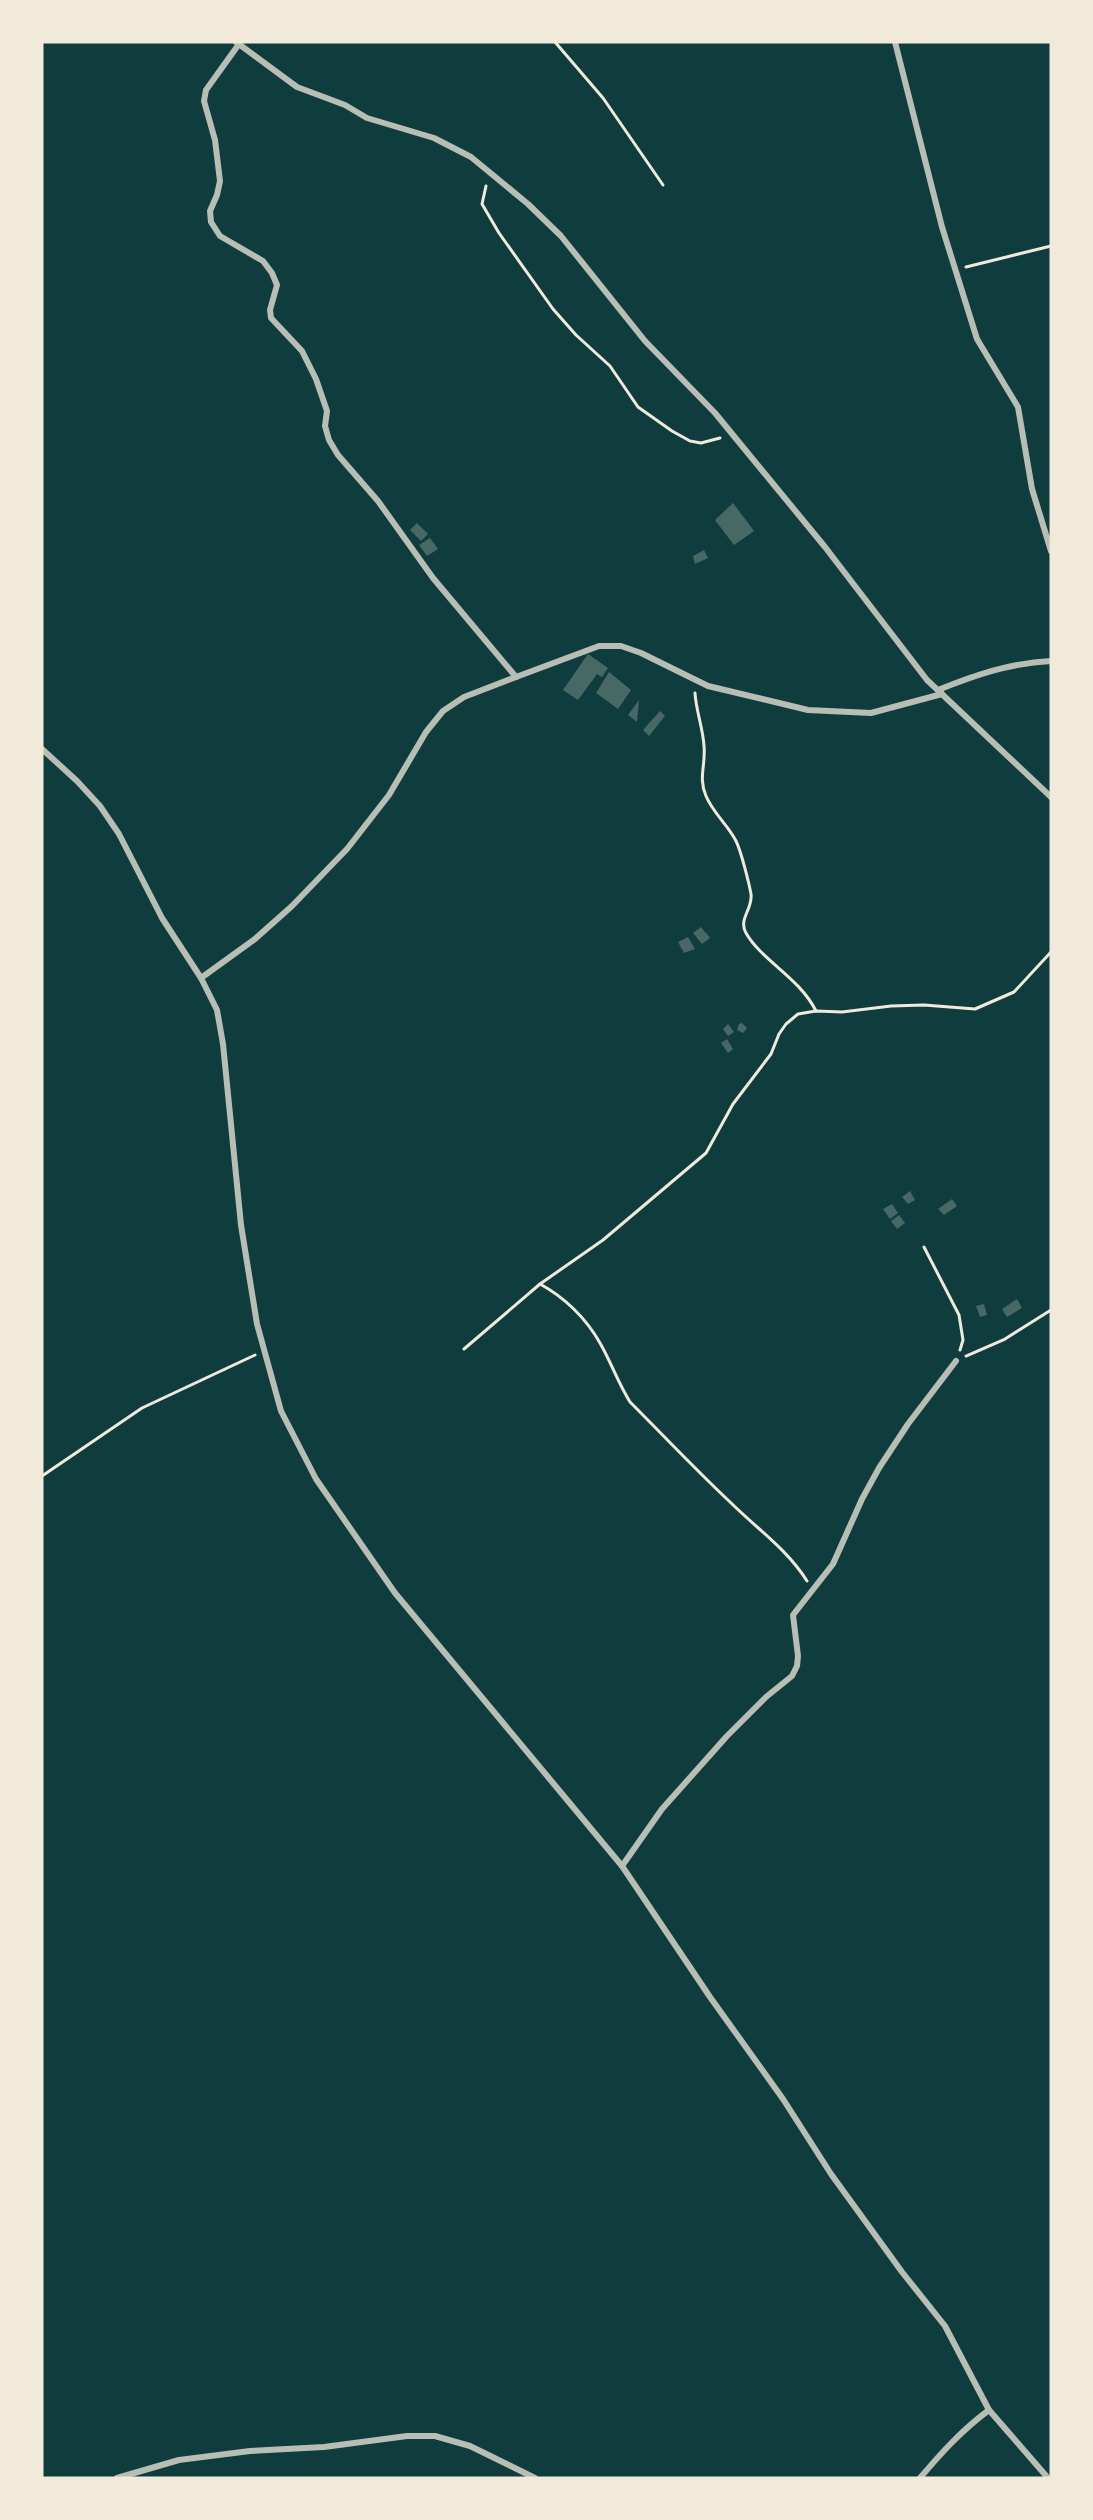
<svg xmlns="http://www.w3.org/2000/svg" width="1093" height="2520" viewBox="0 0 1093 2520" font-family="'PT Sans',sans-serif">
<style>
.building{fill:#486865}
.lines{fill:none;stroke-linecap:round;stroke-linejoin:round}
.path{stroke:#f1e9da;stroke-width:3}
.minor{stroke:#b8beb3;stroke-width:6}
</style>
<rect width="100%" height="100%" fill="#0f3d3e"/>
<g class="building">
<polygon points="733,503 754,531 734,545 715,520"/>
<polygon points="417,523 428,534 421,541 410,530"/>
<polygon points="430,538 438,549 427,556 419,545"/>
<polygon points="704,550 708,558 695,564 693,556"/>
<polygon points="588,654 608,668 602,677 597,674 578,700 563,690"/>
<polygon points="609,672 631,690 618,709 596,693"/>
<polygon points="639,700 637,722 628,715"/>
<polygon points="660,711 665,716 649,736 643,730"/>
<polygon points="701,927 710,938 702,944 693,933"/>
<polygon points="688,937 695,949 684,953 678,942"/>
<polygon points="742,1023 747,1028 743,1033 737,1030 739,1024"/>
<polygon points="728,1024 734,1032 728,1036 723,1029"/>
<polygon points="727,1039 733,1049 728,1053 721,1043"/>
<polygon points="910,1191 915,1200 908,1204 902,1197"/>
<polygon points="952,1199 957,1206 944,1215 938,1209"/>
<polygon points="892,1204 898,1213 890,1219 883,1209"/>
<polygon points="899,1215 905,1223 897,1229 891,1221"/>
<polygon points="1017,1299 1022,1308 1007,1317 1002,1309"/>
<polygon points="984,1304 987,1315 980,1317 976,1306"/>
</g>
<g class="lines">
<g class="path">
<polyline points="555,42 603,98 663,185"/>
<polyline points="486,186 482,204 499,233 553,309 576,335 610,366 638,407 672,431 690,441 701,443 720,438"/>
<polyline points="966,267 1051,246"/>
<path d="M695,693C696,711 703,728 704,746C706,764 698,778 706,796C713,813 728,825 736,841C741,851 749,883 751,894C753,909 738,919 746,933C762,961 799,977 816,1011"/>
<polyline points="924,1247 959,1315 963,1340 960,1350"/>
<path d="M540,1284C564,1297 586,1318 600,1343C611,1362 618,1383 630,1402C663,1435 695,1469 729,1501C755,1527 787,1549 807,1581"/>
<polyline points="464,1349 540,1284 603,1240 706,1153 733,1104 771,1054 779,1034 786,1024 798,1014 816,1011 842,1012 891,1006 924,1005 975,1009 1014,992 1051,952"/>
<polyline points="966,1356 1005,1339 1051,1310"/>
<polyline points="42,1476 142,1408 255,1355"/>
</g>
<g class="minor">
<polyline points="236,42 297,87 345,105 367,118 434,138 471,157 528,204 561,236 645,341 715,413 825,547 927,680 1051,797"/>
<polyline points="895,42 942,227 977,339 1018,407 1032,489 1051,551"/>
<polyline points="239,44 206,90 204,101 215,140 220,181 217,195 210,211 211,222 220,236 263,261 272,273 277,285 270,310 271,318 302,351 316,379 327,411 325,426 329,440 338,455 378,501 433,578 516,677"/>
<path d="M938,690C975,675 1010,663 1051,661"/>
<polyline points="42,749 77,781 100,806 119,834 162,918 201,978 217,1010 223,1044 241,1225 257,1324 281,1411 316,1479 395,1593 622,1866 710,1997 783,2099 831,2174 902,2272 945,2326 989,2410 1048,2478"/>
<polyline points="201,978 255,939 292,906 347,849 389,795 426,732 443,711 464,697 516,677 599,646 621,646 641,653 708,686 808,710 871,713 942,694"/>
<polyline points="622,1866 662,1809 727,1736 766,1697 792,1676 797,1666 798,1656 793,1615 833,1564 862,1499 879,1468 908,1424 956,1361"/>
<polyline points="117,2478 179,2460 250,2451 324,2447 407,2436 435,2436 470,2446 535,2478"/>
<path d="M920,2478C942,2452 962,2430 989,2410"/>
</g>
</g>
<rect width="1093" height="2520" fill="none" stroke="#f1e9da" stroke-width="87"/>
</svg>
